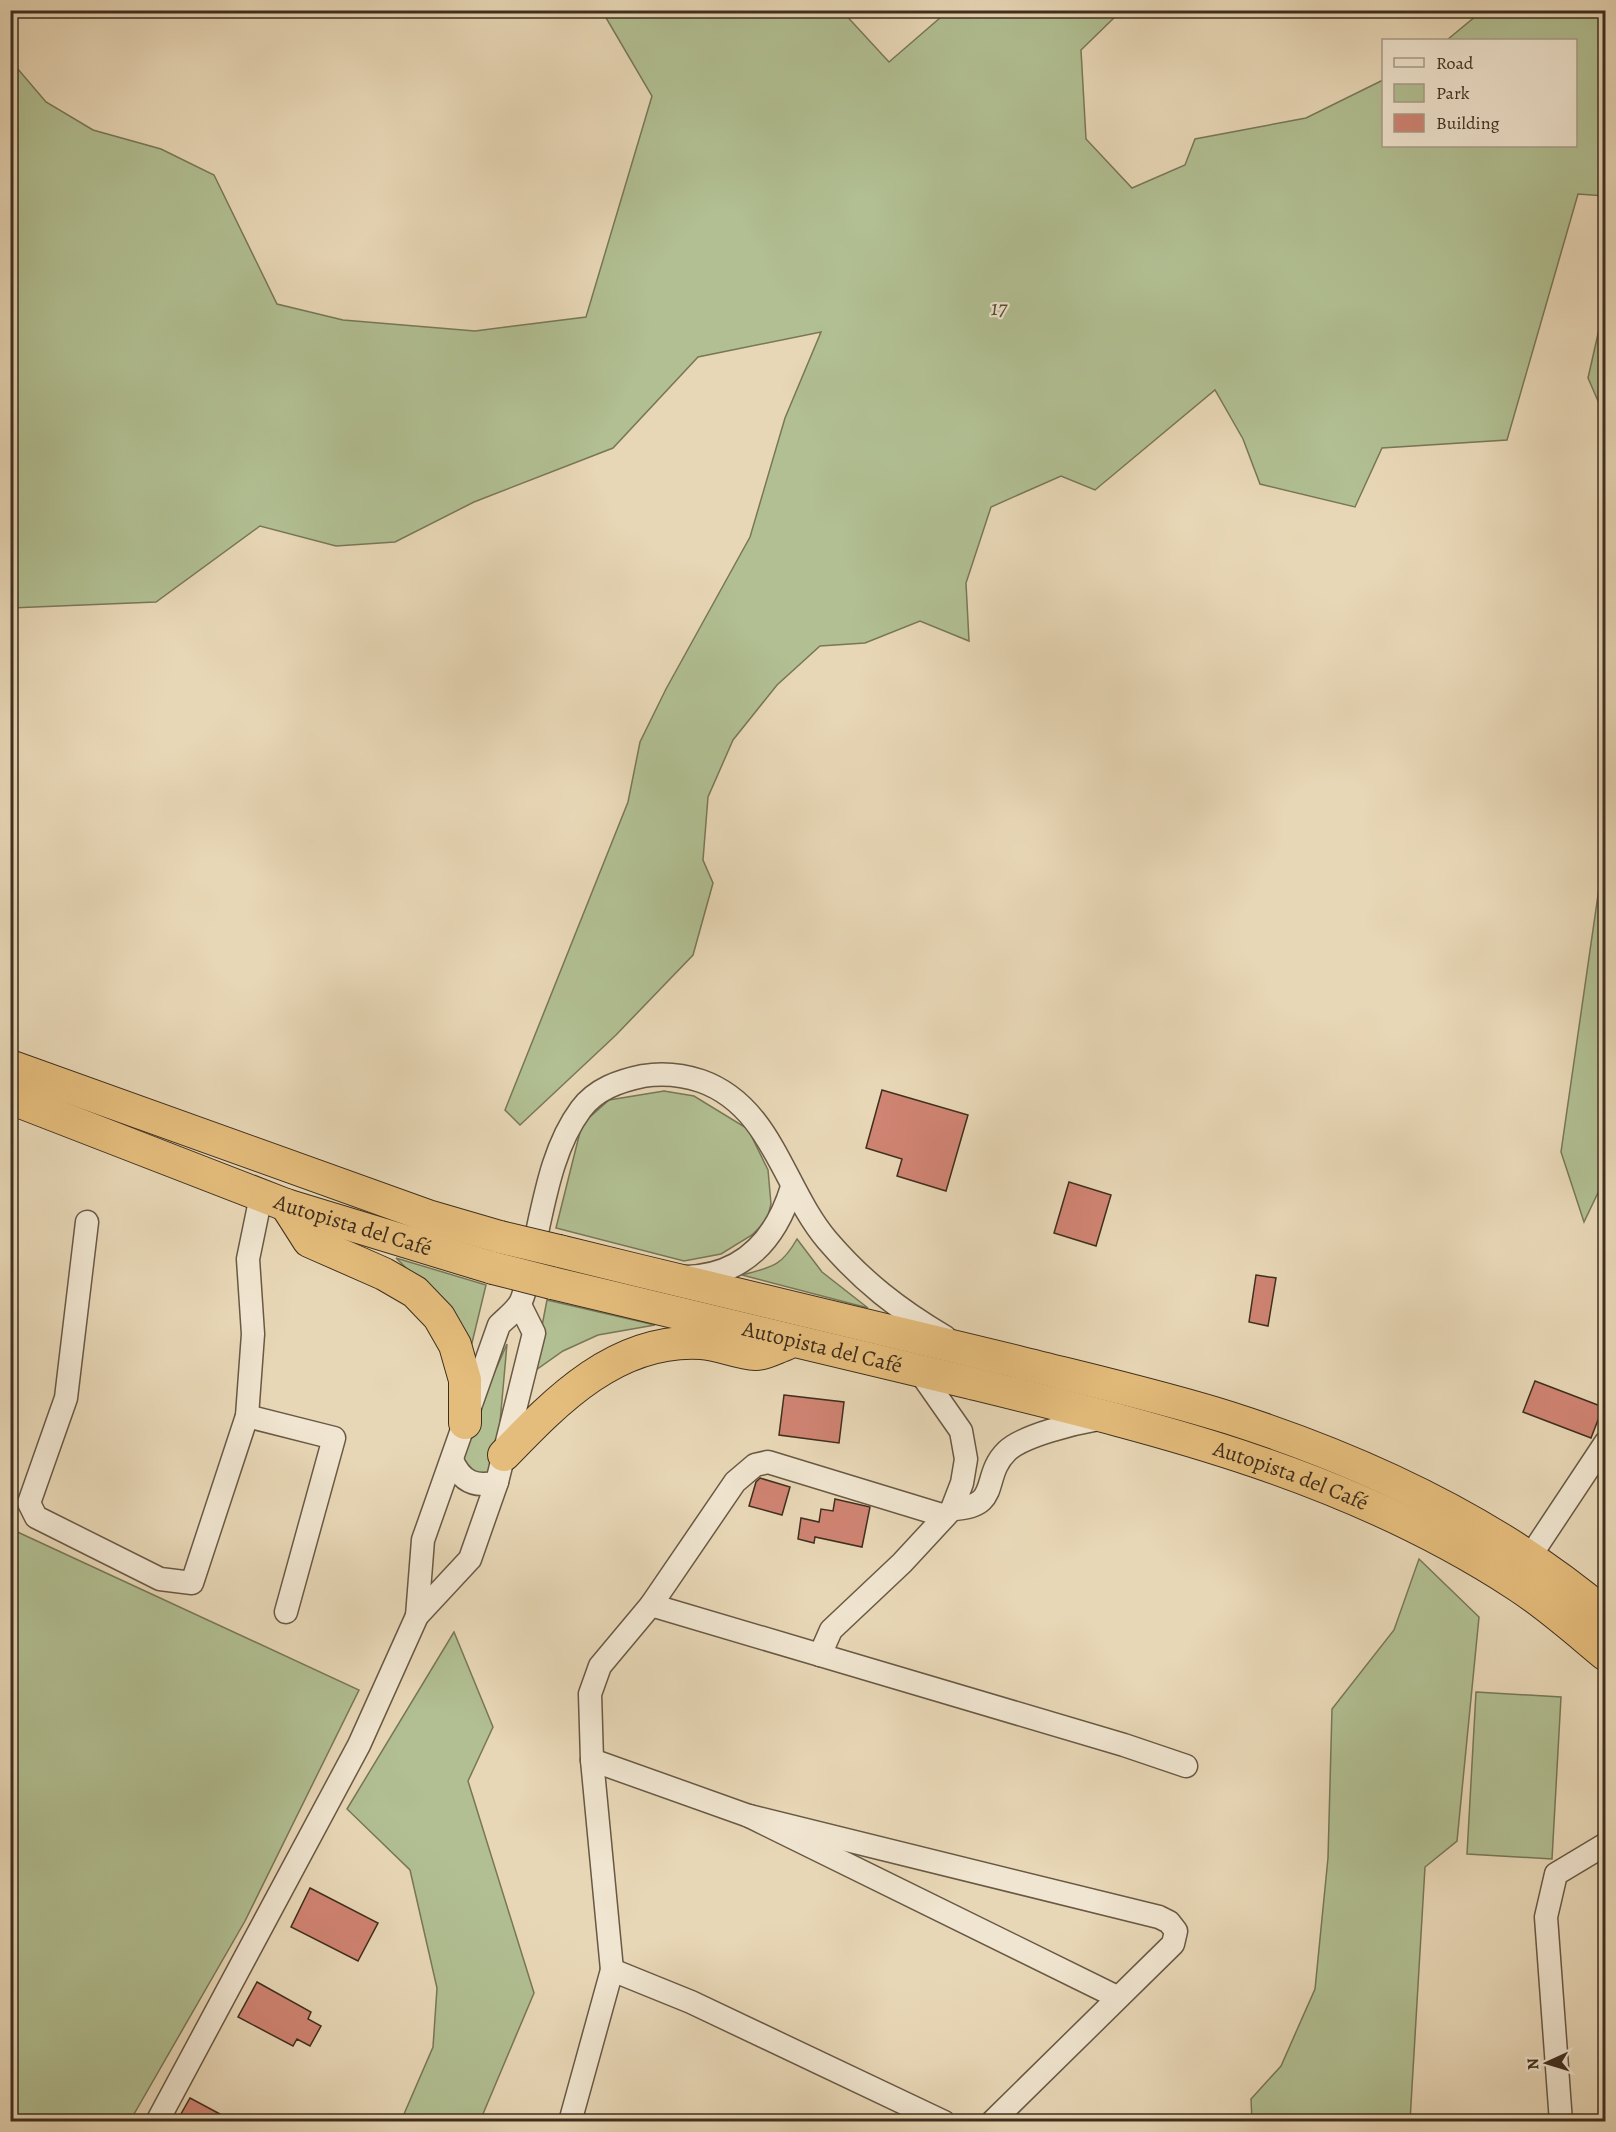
<svg xmlns="http://www.w3.org/2000/svg" width="1616" height="2132" viewBox="0 0 1616 2132" font-family="Alegreya,serif">
<style>
.green{fill:#b1bf92;stroke:#787758;stroke-width:1.5}
.building{fill:#d08473;stroke:#3f2f1e;stroke-width:1.5}
.lines{fill:none;stroke-linecap:round;stroke-linejoin:round}
.minor-casing{stroke:#695944;stroke-width:25}
.highway-casing{stroke:#3f2f1e;stroke-width:34}
.minor{stroke:#f0e5d0;stroke-width:22}
.highway{stroke:#e4bc7b;stroke-width:32}
.highway-bridge-casing{stroke:#3f2f1e;stroke-width:34;stroke-linecap:butt}
.highway-bridge{stroke:#e4bc7b;stroke-width:32}
.labels{text-anchor:middle;dominant-baseline:central;stroke-width:4.5;stroke-linejoin:round;paint-order:stroke}
.park-label{font-size:22px;font-style:italic;fill:#564c35;stroke:#f0e5d0}
.street-label{font-size:22px;fill:#3f2f1e;stroke:#f0e5d0}
</style>
<rect width="100%" height="100%" fill="#e8d7b6"/>
<filter id="stains"><feTurbulence type="fractalNoise" baseFrequency=".00333" numOctaves="4"/><feColorMatrix values="0 0 0 0 .2 0 0 0 0 .09 0 0 0 0 .02 0 0 0 .5 -.17"/></filter>
<radialGradient id="worn" r=".72"><stop offset=".6" stop-color="#630" stop-opacity="0"/><stop offset="1" stop-color="#630" stop-opacity=".3"/></radialGradient>
<g class="green">
<polygon points="602,11 842,11 889,62 948,11 1121,11 1081,50 1086,139 1132,188 1185,165 1195,139 1306,118 1383,80 1384,146 1576,146 1576,40 1447,40 1482,11 1605,11 1605,196 1578,194 1507,440 1382,448 1355,507 1260,484 1243,439 1215,390 1095,490 1061,476 991,507 966,583 969,641 920,621 865,643 820,646 777,685 733,740 708,797 703,860 713,883 693,955 616,1035 520,1125 505,1110 628,802 640,742 666,689 750,537 785,418 821,332 698,357 613,448 474,502 395,542 336,546 260,526 156,602 11,608 10,173 16,166 10,161 11,61 46,102 93,130 161,149 214,175 277,304 343,320 475,331 586,317 652,96"/>
<polygon points="1605,303 1605,417 1588,378"/>
<polygon points="1605,786 1605,1178 1584,1222 1561,1152 1599,888"/>
<polygon points="664,1091 694,1096 748,1129 768,1170 771,1204 767,1220 752,1235 721,1254 684,1261 556,1228 582,1124 609,1100"/>
<path d="M797,1239L822,1272L868,1308L742,1275C772,1267 781,1267 797,1239Z"/>
<polygon points="396,1258 486,1285 471,1347 425,1287"/>
<polygon points="547,1300 655,1325 598,1335 563,1351 533,1372"/>
<polygon points="507,1344 496,1467 488,1473 475,1474 463,1465 463,1443"/>
<polygon points="11,1529 359,1690 245,1921 130,2121 11,2121"/>
<polygon points="1419,1559 1479,1617 1457,1841 1425,1867 1410,2121 1252,2121 1251,2099 1281,2066 1315,1989 1328,1858 1332,1709 1394,1630"/>
<polygon points="454,1632 493,1727 468,1781 534,1993 480,2121 401,2121 433,2047 437,1988 410,1870 347,1809"/>
<polygon points="1476,1692 1561,1697 1552,1859 1467,1854"/>
</g>
<g class="building">
<polygon points="882,1090 968,1115 946,1191 897,1176 902,1159 866,1148"/>
<polygon points="1069,1182 1111,1195 1096,1246 1054,1233"/>
<polygon points="1256,1275 1276,1278 1268,1326 1249,1322"/>
<polygon points="1535,1381 1603,1407 1591,1438 1523,1412"/>
<polygon points="784,1395 844,1402 839,1443 779,1435"/>
<polygon points="760,1478 790,1487 782,1515 749,1506 756,1482"/>
<polygon points="835,1499 870,1507 862,1547 815,1537 814,1543 798,1539 801,1518 819,1522 821,1509 833,1511"/>
<polygon points="310,1888 378,1923 358,1961 291,1927"/>
<polygon points="257,1982 311,2012 308,2019 321,2026 310,2046 297,2039 293,2046 238,2017"/>
<polygon points="190,2098 233,2121 177,2121"/>
</g>
<g class="lines">
<defs>
<g id="minor">
<polyline points="87,1222 66,1398 29,1503 36,1517 160,1579 192,1583 247,1416 253,1334 248,1259 261,1196"/>
<path d="M685,1277C744,1276 776,1239 792,1187"/>
<polyline points="919,1371 961,1431 966,1459 962,1483 952,1509 902,1563 831,1630 820,1655 1124,1745 1186,1766"/>
<polyline points="247,1416 334,1438 286,1612"/>
<path d="M452,1460C461,1481 475,1488 497,1482"/>
<path d="M952,1509C1003,1507 980,1477 1007,1451C1024,1435 1076,1423 1099,1419"/>
<polyline points="1529,1558 1606,1442"/>
<polyline points="651,1605 735,1482 755,1465 768,1462 945,1516"/>
<path d="M417,1616L423,1540L499,1325C505,1319 513,1313 518,1306C526,1296 527,1275 530,1263C543,1212 549,1152 581,1109C596,1089 619,1081 643,1076C662,1073 683,1075 701,1081C772,1106 783,1188 827,1240C863,1282 898,1309 945,1337"/>
<polyline points="592,1760 749,1816 1117,1997"/>
<polyline points="749,1816 1159,1917 1169,1922 1176,1931 1173,1944 992,2122"/>
<polyline points="612,1970 592,1760 590,1694 600,1666 651,1605 820,1655"/>
<polyline points="157,2122 359,1745 417,1616 470,1559 497,1482 534,1333 520,1305"/>
<polyline points="570,2122 612,1970 691,2002 944,2122"/>
<polyline points="1561,2122 1546,1917 1556,1874 1606,1844"/>
</g>
<g id="highway">
<polyline points="10,1066 428,1216 500,1237"/>
<path id="s1" d="M10,1098L286,1205L493,1268"/>
<polyline points="286,1205 309,1241 384,1274 415,1292 439,1317 455,1345 465,1380 465,1423"/>
<path d="M559,1251C712,1289 866,1324 1018,1362C1089,1380 1160,1396 1230,1418C1364,1461 1498,1523 1606,1615"/>
<path id="s2" d="M552,1283C691,1316 831,1349 971,1383C1163,1430 1349,1475 1517,1585C1548,1605 1577,1631 1606,1655"/>
<path d="M504,1455C557,1400 617,1338 701,1343C720,1344 737,1353 756,1354C765,1354 777,1347 786,1344"/>
</g>
</defs>
<use href="#minor" class="minor-casing"/>
<use href="#highway" class="highway-casing"/>
<use href="#minor" class="minor"/>
<use href="#highway" class="highway"/>
<defs>
<g id="highway-bridge">
<polyline points="500,1237 559,1251"/>
<polyline points="493,1268 552,1283"/>
</g>
</defs>
<use href="#highway-bridge" class="highway-bridge-casing"/>
<use href="#highway-bridge" class="highway-bridge"/>
</g>
<g class="labels">
<g class="park-label">
<text x="999" y="308">17</text>
</g>
<g class="street-label">
<text stroke="none"><textPath href="#s1" startOffset="366">Autopista del Café</textPath></text>
<text stroke="none"><textPath href="#s2" startOffset="278">Autopista del Café</textPath></text>
<text stroke="none"><textPath href="#s2" startOffset="764">Autopista del Café</textPath></text>
</g>
</g>
<rect width="1616" height="2132" fill="none" stroke="#e8d7b6" stroke-width="36"/>
<rect x="12" y="12" width="1592" height="2108" fill="none" stroke="#3f2f1e" stroke-width="3"/>
<rect x="18" y="18" width="1580" height="2096" fill="none" stroke="#3f2f1e" stroke-width="1.5"/>
<rect x="1382" y="39" width="195" height="108" fill="#f0e5d0" stroke="#a99c89" stroke-width="1.5"/>
<rect x="1394" y="58" width="30" height="9" fill="#f0e5d0" stroke="#a99c89" stroke-width="1.5"/>
<text x="1436" y="69" font-size="18" fill="#3f2f1e">Road</text>
<rect x="1394" y="84" width="30" height="18" fill="#b1bf92" stroke="#a99c89" stroke-width="1.5"/>
<text x="1436" y="99" font-size="18" fill="#3f2f1e">Park</text>
<rect x="1394" y="114" width="30" height="18" fill="#d08473" stroke="#a99c89" stroke-width="1.5"/>
<text x="1436" y="129" font-size="18" fill="#3f2f1e">Building</text>
<g transform="translate(1547 2063) rotate(266)" stroke="#f0e5d0" stroke-width="4.5" paint-order="stroke">
<path d="M0-4.5L10 22L0 15L-10 22Z" fill="#3f2f1e"/>
<text y="-9" font-size="16" font-weight="bold" text-anchor="middle" fill="#3f2f1e">N</text>
</g>
<rect width="100%" height="100%" filter="url(#stains)"/>
<rect width="100%" height="100%" fill="url(#worn)"/>
</svg>
